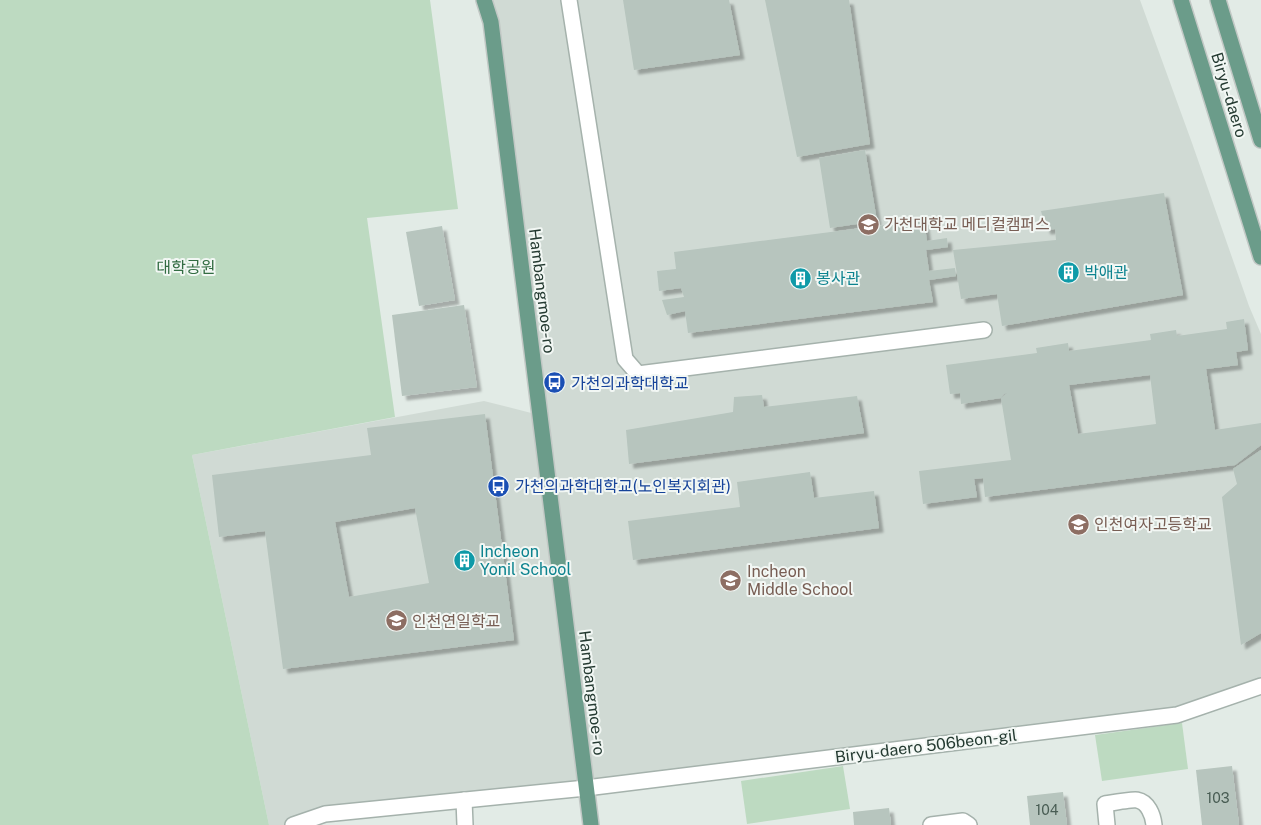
<svg xmlns="http://www.w3.org/2000/svg" width="1261" height="825" viewBox="0 0 1261 825" font-family="'Public Sans','Noto Sans KR',sans-serif">
<style>
.built{fill:#d0dad4}
.green{fill:#bddac1}
.building{fill:#b7c5be;fill-rule:evenodd;filter:url(#shadow)}
.lines{fill:none;stroke-linecap:round;stroke-linejoin:round}
.minor-casing{stroke:#a5b2ac;stroke-width:18}
.major-casing{stroke:#c2c8c5;stroke-width:18}
.minor{stroke:#fff;stroke-width:15}
.major{stroke:#6b9c8a;stroke-width:15}
.labels{text-anchor:middle;dominant-baseline:central;stroke-width:4;stroke-linejoin:round;paint-order:stroke}
.number-label{font-size:14px;fill:#495d54}
.street-label{font-size:16px;fill:#243a31;stroke:#f2f7f4}
.education-label{font-size:16px;fill:#785e54;stroke:#f2f7f4;text-anchor:start}
.park-label{font-size:16px;fill:#326c42;stroke:#f2f7f4}
.culture-label{font-size:16px;fill:#0d838f;stroke:#f2f7f4;text-anchor:start}
.transit-label{font-size:16px;fill:#164399;stroke:#f2f7f4;text-anchor:start}
</style>
<defs>
<filter id="shadow"><feDropShadow dx="4.5" dy="4.5" stdDeviation="1" flood-color="#0004"/></filter>
</defs>
<rect width="100%" height="100%" fill="#e2ebe6"/>
<polygon class="built" points="484,0 1140,0 1192,143 1249,306 1261,334 1261,686 1177,715 293,825 269,825 192,455 484,401 539,415"/>
<g class="green">
<polygon points="0,0 430,0 458,209 367,218 395,417 192,455 269,825 0,825"/>
<polygon points="1182,723 1188,769 1102,781 1095,735"/>
<polygon points="843,766 850,809 747,824 741,781"/>
</g>
<g class="building">
<polygon points="623,0 729,0 740,55 634,70"/>
<polygon points="765,0 849,0 870,144 797,157"/>
<polygon points="865,150 877,221 830,228 819,158"/>
<polygon points="1164,193 1183,295 1002,326 997,294 961,299 953,250 1056,240 1055,229 1046,230 1041,211"/>
<polygon points="924,220 927,241 947,238 948,247 926,250 929,271 955,268 956,276 929,280 933,302 688,333 685,311 667,315 662,300 684,297 681,288 659,291 657,271 676,269 674,252"/>
<polygon points="442,226 455,300 419,306 406,232"/>
<polygon points="464,305 477,387 402,396 392,315"/>
<path d="M1244,319L1248,350L1236,352L1238,365L1206,369L1215,430L1261,423V445L1235,465L985,497L983,478L974,479L977,497L923,504L919,471L1011,460L1001,398L1007,393L1004,394L1001,398L961,404L960,393L950,394L946,365L1037,353L1036,348L1068,343L1069,351L1151,340L1150,334L1176,330L1177,336L1227,329L1226,322ZM1150,375L1156,424L1078,434L1069,385Z"/>
<polygon points="762,395 764,407 857,396 864,433 629,464 626,430 733,412 734,397"/>
<path d="M485,414L514,640L283,669L265,531L219,537L212,475L371,455L367,428ZM415,508L429,583L349,597L335,522Z"/>
<polygon points="1261,450 1261,633 1241,645 1222,497 1237,484 1233,469"/>
<polygon points="810,472 814,498 874,491 879,528 633,560 628,521 740,507 737,482"/>
<polygon points="1232,766 1239,825 1202,825 1196,770"/>
<polygon points="1063,792 1067,825 1030,825 1027,796"/>
<polygon points="889,808 891,825 854,825 853,812"/>
</g>
<g class="lines">
<defs>
<g id="minor">
<polyline points="569,0 625,359 638,374 984,330"/>
<polyline points="464,800 465,825"/>
<polyline points="293,825 325,814 586,788 1177,715 1261,686"/>
<polyline points="931,825 963,821 969,825"/>
<path d="M1107,825L1105,804C1111,803 1132,799 1137,800C1148,802 1153,815 1154,825"/>
</g>
<g id="major">
<polyline points="484,0 491,22 591,825"/>
<polyline points="1181,0 1261,257"/>
<polyline points="1218,0 1261,140"/>
</g>
</defs>
<use href="#minor" class="minor-casing"/>
<use href="#major" class="major-casing"/>
<use href="#minor" class="minor"/>
<use href="#major" class="major"/>
</g>
<defs>
<symbol id="university-disc" viewBox="-11 -11 22 22"><circle r="9.5" fill="#8d6e63" stroke="#f2f7f4"/><path d="M0-5L7-2L0 1L-7-2ZM-4 1L0 2.5L4 1V4Q0 6-4 4Z" fill="#fff"/></symbol>
<symbol id="building-disc" viewBox="-11 -11 22 22"><circle r="9.5" fill="#0f9aa8" stroke="#f2f7f4"/><path d="M-4-6H4V6H1V3H-1V6H-4ZM-2.5-4.3h1.7v1.8h-1.7ZM.8-4.3h1.7v1.8H.8ZM-2.5-1h1.7V.8h-1.7ZM.8-1h1.7V.8H.8Z" fill="#fff"/></symbol>
<symbol id="bus-disc" viewBox="-11 -11 22 22"><circle r="9.5" fill="#1a4fb4" stroke="#f2f7f4"/><path d="M-5-6H5V4H4V6H2V4H-2V6H-4V4H-5ZM-3.5-4V0h7V-4ZM-3.5 1.2v1.5H-2V1.2ZM2 1.2v1.5H3.5V1.2Z" fill="#fff"/></symbol>
<symbol id="school-disc" viewBox="-11 -11 22 22"><circle r="9.5" fill="#8d6e63" stroke="#f2f7f4"/><path d="M0-5L7-2L0 1L-7-2ZM-4 1L0 2.5L4 1V4Q0 6-4 4Z" fill="#fff"/></symbol>
</defs>
<g fill-rule="evenodd">
<use href="#university-disc" x="856" y="212" width="25" height="25"/>
<use href="#building-disc" x="1056" y="260" width="25" height="25"/>
<use href="#building-disc" x="788" y="266" width="25" height="25"/>
<use href="#bus-disc" x="542" y="370" width="25" height="25"/>
<use href="#bus-disc" x="486" y="474" width="25" height="25"/>
<use href="#school-disc" x="1066" y="512" width="25" height="25"/>
<use href="#building-disc" x="452" y="548" width="25" height="25"/>
<use href="#school-disc" x="718" y="568" width="25" height="25"/>
<use href="#school-disc" x="384" y="608" width="25" height="25"/>
</g>
<g class="labels">
<g class="number-label">
<text x="1218" y="798">103</text>
<text x="1047" y="810">104</text>
</g>
<g class="street-label">
<text transform="translate(1229 95) rotate(73)">Biryu-daero</text>
<text transform="translate(542 291) rotate(83)">Hambangmoe-ro</text>
<text transform="translate(592 693) rotate(83)">Hambangmoe-ro</text>
<text transform="translate(926 746) rotate(-7)">Biryu-daero 506beon-gil</text>
</g>
<g class="education-label">
<text x="884" y="224">가천대학교 메디컬캠퍼스</text>
<text x="1094" y="524">인천여자고등학교</text>
<text x="747" y="571">Incheon<tspan x="747" dy="18">Middle School</tspan></text>
<text x="412" y="621">인천연일학교</text>
</g>
<g class="park-label">
<text x="186" y="267">대학공원</text>
</g>
<g class="culture-label">
<text x="1084" y="272">박애관</text>
<text x="816" y="278">봉사관</text>
<text x="480" y="551">Incheon<tspan x="480" dy="18">Yonil School</tspan></text>
</g>
<g class="transit-label">
<text x="571" y="383">가천의과학대학교</text>
<text x="515" y="486">가천의과학대학교(노인복지회관)</text>
</g>
</g>
</svg>
